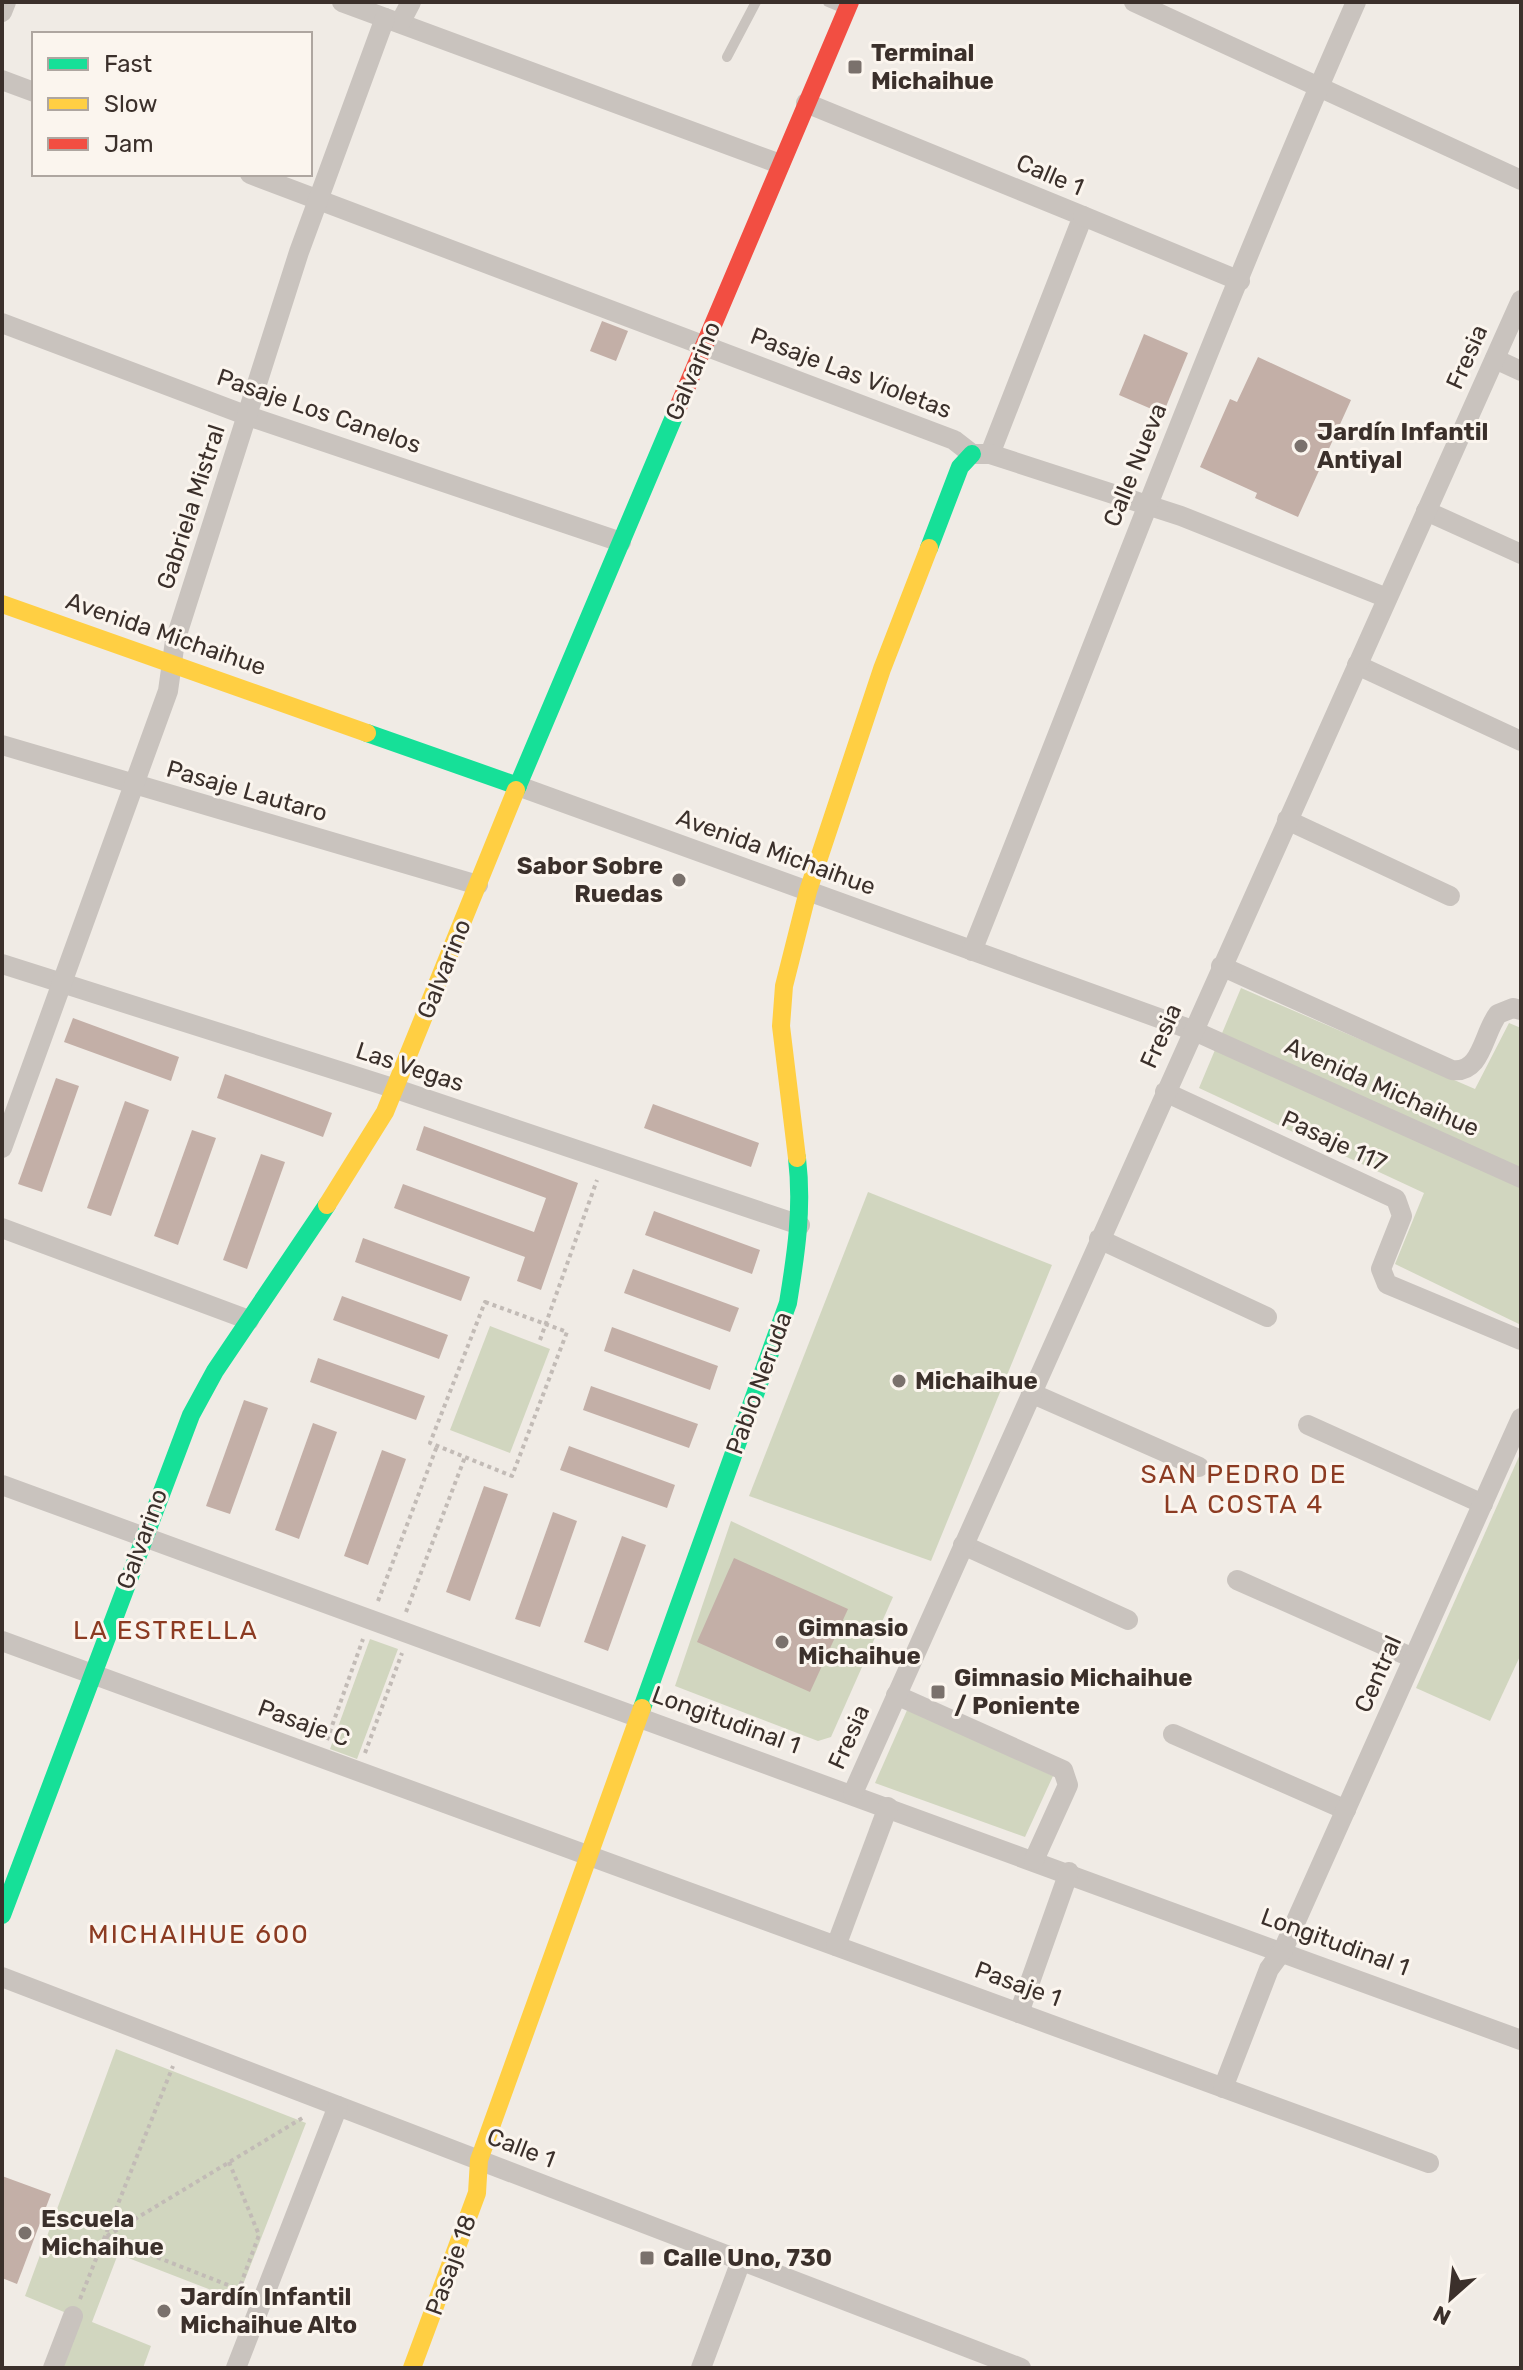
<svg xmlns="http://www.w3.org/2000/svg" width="1523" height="2370" viewBox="0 0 1523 2370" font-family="Rubik,sans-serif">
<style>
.green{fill:#d1d6bf}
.building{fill:#c3afa7}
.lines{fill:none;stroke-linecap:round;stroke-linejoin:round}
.path{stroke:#c2bbb6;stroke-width:4;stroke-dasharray:4 4;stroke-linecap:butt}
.lane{stroke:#c9c3be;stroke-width:10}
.street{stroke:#c9c3be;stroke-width:20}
.fast{stroke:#16e098;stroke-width:18}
.slow{stroke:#ffcf43;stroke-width:18}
.jam{stroke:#f24e42;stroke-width:18}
.poi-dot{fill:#7a716c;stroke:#fbf5ee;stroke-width:3}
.labels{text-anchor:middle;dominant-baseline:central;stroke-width:6;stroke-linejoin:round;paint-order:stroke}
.poi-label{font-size:24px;font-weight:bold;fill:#3b302b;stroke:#fbf5ee;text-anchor:start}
.street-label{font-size:24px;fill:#3b302b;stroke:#fbf5ee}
.neighbourhood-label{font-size:26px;letter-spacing:2px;fill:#8c3b22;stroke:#fbf5ee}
</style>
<rect width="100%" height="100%" fill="#f0ebe5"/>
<g class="green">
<polygon points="1241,988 1475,1089 1509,1023 1521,1028 1521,1325 1395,1264 1424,1193 1199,1088"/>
<polygon points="868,1192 1052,1265 931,1561 749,1496"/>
<polygon points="490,1326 550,1349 510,1453 450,1430"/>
<polygon points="1521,1452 1521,1654 1490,1721 1416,1688"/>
<polygon points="731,1521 893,1597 831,1737 818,1741 675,1686"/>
<polygon points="370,1639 398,1649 357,1759 330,1749"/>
<polygon points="908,1708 1053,1776 1025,1837 875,1783"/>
<polygon points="116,2049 306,2123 237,2300 118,2254 92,2322 151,2346 143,2368 62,2368 81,2319 25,2296"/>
</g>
<g class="building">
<polygon points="602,321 628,331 616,361 590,351"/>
<polygon points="1144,334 1188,353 1163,414 1119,395"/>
<polygon points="1258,357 1351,400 1298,517 1255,498 1257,493 1200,467 1230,399 1237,402"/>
<polygon points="73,1018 179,1057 171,1081 64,1042"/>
<polygon points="225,1074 332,1113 323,1137 217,1098"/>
<polygon points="56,1078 79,1086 42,1192 18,1184"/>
<polygon points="125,1101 149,1110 111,1216 87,1208"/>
<polygon points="653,1104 759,1143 751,1167 644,1128"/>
<polygon points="424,1126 578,1183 541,1290 517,1281 525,1257 394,1208 403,1184 534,1232 546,1198 416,1150"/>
<polygon points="192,1130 216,1138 178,1245 154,1236"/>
<polygon points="261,1154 285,1162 247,1269 223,1260"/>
<polygon points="654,1211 760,1250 752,1274 645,1235"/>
<polygon points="363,1238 470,1277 461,1301 355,1262"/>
<polygon points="633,1269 739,1308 730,1332 624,1293"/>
<polygon points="342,1296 448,1335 439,1359 333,1320"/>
<polygon points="612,1327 718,1366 710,1390 604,1351"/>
<polygon points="318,1358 425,1396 416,1420 310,1382"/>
<polygon points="591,1386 698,1424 689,1448 583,1410"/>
<polygon points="244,1400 268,1408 230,1514 206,1506"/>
<polygon points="313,1423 337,1432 299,1539 275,1530"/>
<polygon points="569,1446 675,1485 667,1508 560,1470"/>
<polygon points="382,1450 406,1459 368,1565 344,1556"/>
<polygon points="484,1486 508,1494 470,1601 446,1592"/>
<polygon points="553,1512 577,1521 540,1627 515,1619"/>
<polygon points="622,1536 646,1545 608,1651 584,1642"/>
<polygon points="734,1558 848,1609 810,1692 697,1642"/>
<polygon points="2,2176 51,2194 17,2284 2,2278"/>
</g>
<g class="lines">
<g class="path">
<polygon points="485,1302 567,1332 512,1476 430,1443"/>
<polyline points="540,1340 597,1180"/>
<polyline points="378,1601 437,1446"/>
<polyline points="406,1612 465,1457"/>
<polyline points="327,1740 363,1639"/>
<polyline points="365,1753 402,1653"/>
<polyline points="229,2162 259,2235 239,2289"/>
<polyline points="107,2236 304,2117"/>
<polyline points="105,2237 246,2292"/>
<polyline points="80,2299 173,2066"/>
</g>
<g class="lane">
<polyline points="828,2 845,9"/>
<polyline points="727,57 756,2"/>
</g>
<g class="street">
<polyline points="342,2 780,164"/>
<polyline points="1134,2 1521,180"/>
<polyline points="2,12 6,2"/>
<polyline points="400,23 411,2"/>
<polyline points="2,80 34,92"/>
<polyline points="806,103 1083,216 990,454"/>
<polyline points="250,174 954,440 972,454 990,454 1181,516 1387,598"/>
<polyline points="1083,216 1240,281"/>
<polyline points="2,323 248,416 621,542"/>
<polyline points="1495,359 1521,371"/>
<polyline points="1426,511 1521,554"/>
<polyline points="1357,665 1521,741"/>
<polyline points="2,745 478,885"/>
<polyline points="518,786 1192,1030 1521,1178"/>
<polyline points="1287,820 1450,896"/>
<path d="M972,951C1099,634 1218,314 1356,2"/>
<polyline points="2,964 396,1089 800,1225"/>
<path d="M1221,966L1452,1070C1482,1074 1483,1033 1498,1014L1513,1008L1521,1010"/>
<polyline points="1165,1092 1396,1199 1402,1216 1381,1269 1387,1284 1521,1340"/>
<polyline points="2,1148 168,691 175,641 299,252 385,18"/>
<polyline points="2,1228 249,1320"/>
<polyline points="1099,1239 1267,1317"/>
<polyline points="1031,1393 1199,1467"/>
<polyline points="1308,1425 1483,1504"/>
<polyline points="2,1485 1521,2040"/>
<polyline points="963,1545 1128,1620"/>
<polyline points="1237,1580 1413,1658"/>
<polyline points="2,1641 1429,2163"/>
<polyline points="896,1695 1063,1770 1068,1785 1034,1860"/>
<polyline points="1173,1734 1346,1810"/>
<polyline points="853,1793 1521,300"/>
<polyline points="836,1946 888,1807"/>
<polyline points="2,1977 1021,2368"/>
<polyline points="1019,2013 1069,1872"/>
<polyline points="1223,2088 1269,1969 1283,1950 1521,1418"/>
<polyline points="53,2368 73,2316"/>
<polyline points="236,2368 338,2106"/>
<polyline points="701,2368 741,2261"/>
</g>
<g class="fast">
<polyline points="929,548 960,467 972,454"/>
<polyline points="367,733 518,786"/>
<polyline points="516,790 676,412"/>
<path d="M642,1708L788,1303C796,1254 803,1208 797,1158"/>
<polyline points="2,1915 191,1415 215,1371 327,1205"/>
</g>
<g class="slow">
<polyline points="2,604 367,733"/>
<polyline points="797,1158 781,1026 784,986 808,891 882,669 929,548"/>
<polyline points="327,1205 385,1112 516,790"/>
<polyline points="412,2368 477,2193 479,2160 642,1708"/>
</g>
<polyline class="jam" points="676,412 850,2"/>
</g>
<g class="poi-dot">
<rect x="847" y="59" width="16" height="16" rx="4"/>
<circle cx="1301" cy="446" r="8"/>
<circle cx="679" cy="880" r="8"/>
<circle cx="899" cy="1381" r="8"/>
<circle cx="782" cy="1642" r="8"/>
<rect x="930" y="1684" width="16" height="16" rx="4"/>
<circle cx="25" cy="2233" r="8"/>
<rect x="639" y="2250" width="16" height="16" rx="4"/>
<circle cx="164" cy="2311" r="8"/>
</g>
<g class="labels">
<g class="poi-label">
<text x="871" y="53">Terminal<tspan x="871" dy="28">Michaihue</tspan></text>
<text x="1317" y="432">Jardín Infantil<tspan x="1317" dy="28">Antiyal</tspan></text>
<text x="663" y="866" text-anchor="end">Sabor Sobre<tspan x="663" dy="28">Ruedas</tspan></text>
<text x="915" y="1381">Michaihue</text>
<text x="798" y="1628">Gimnasio<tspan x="798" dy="28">Michaihue</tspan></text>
<text x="954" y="1678">Gimnasio Michaihue<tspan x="954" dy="28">/ Poniente</tspan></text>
<text x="41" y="2219">Escuela<tspan x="41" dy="28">Michaihue</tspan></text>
<text x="663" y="2258">Calle Uno, 730</text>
<text x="180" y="2297">Jardín Infantil<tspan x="180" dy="28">Michaihue Alto</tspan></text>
</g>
<g class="street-label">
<text transform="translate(1050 175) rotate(23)">Calle 1</text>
<text transform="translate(1467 357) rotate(-66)">Fresia</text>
<text transform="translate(693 371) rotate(-67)">Galvarino</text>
<text transform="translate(851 373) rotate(21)">Pasaje Las Violetas</text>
<text transform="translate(319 411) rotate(19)">Pasaje Los Canelos</text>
<text transform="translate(1135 465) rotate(-68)">Calle Nueva</text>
<text transform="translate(191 507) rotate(-72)">Gabriela Mistral</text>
<text transform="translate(166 634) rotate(19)">Avenida Michaihue</text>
<text transform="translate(247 791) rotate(16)">Pasaje Lautaro</text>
<text transform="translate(776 852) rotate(20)">Avenida Michaihue</text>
<text transform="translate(444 969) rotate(-68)">Galvarino</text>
<text transform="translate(1161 1036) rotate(-66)">Fresia</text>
<text transform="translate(410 1067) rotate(18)">Las Vegas</text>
<text transform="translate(1382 1087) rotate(24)">Avenida Michaihue</text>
<text transform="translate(1334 1141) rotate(25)">Pasaje 117</text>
<text transform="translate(759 1383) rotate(-70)">Pablo Neruda</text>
<text transform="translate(142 1539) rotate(-70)">Galvarino</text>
<text transform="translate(1378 1674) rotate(-66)">Central</text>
<text transform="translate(726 1720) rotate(20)">Longitudinal 1</text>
<text transform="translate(304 1723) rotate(20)">Pasaje C</text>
<text transform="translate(849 1737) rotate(-66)">Fresia</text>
<text transform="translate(1335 1942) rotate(20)">Longitudinal 1</text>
<text transform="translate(1018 1984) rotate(20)">Pasaje 1</text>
<text transform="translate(521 2148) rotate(21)">Calle 1</text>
<text transform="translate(451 2265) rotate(-70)">Pasaje 18</text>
</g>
<g class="neighbourhood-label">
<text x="1244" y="1474">SAN PEDRO DE<tspan x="1244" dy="30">LA COSTA 4</tspan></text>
<text x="166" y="1630">LA ESTRELLA</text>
<text x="199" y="1934">MICHAIHUE 600</text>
</g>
</g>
<rect width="1523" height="2370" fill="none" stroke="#3b302b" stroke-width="8"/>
<rect x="32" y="32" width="280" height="144" fill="#fbf5ee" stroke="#aea6a0" stroke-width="2"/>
<rect x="48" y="58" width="40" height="12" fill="#16e098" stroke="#aea6a0" stroke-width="2"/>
<text x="104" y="72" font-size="24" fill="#3b302b">Fast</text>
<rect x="48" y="98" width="40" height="12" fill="#ffcf43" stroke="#aea6a0" stroke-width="2"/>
<text x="104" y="112" font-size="24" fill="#3b302b">Slow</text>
<rect x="48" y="138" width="40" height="12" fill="#f24e42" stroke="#aea6a0" stroke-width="2"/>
<text x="104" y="152" font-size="24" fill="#3b302b">Jam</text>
<g transform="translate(1451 2298) rotate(207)" stroke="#fbf5ee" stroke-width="6" paint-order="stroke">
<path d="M0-6L14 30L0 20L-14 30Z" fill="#3b302b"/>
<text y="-12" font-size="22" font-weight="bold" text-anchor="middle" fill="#3b302b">N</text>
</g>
</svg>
